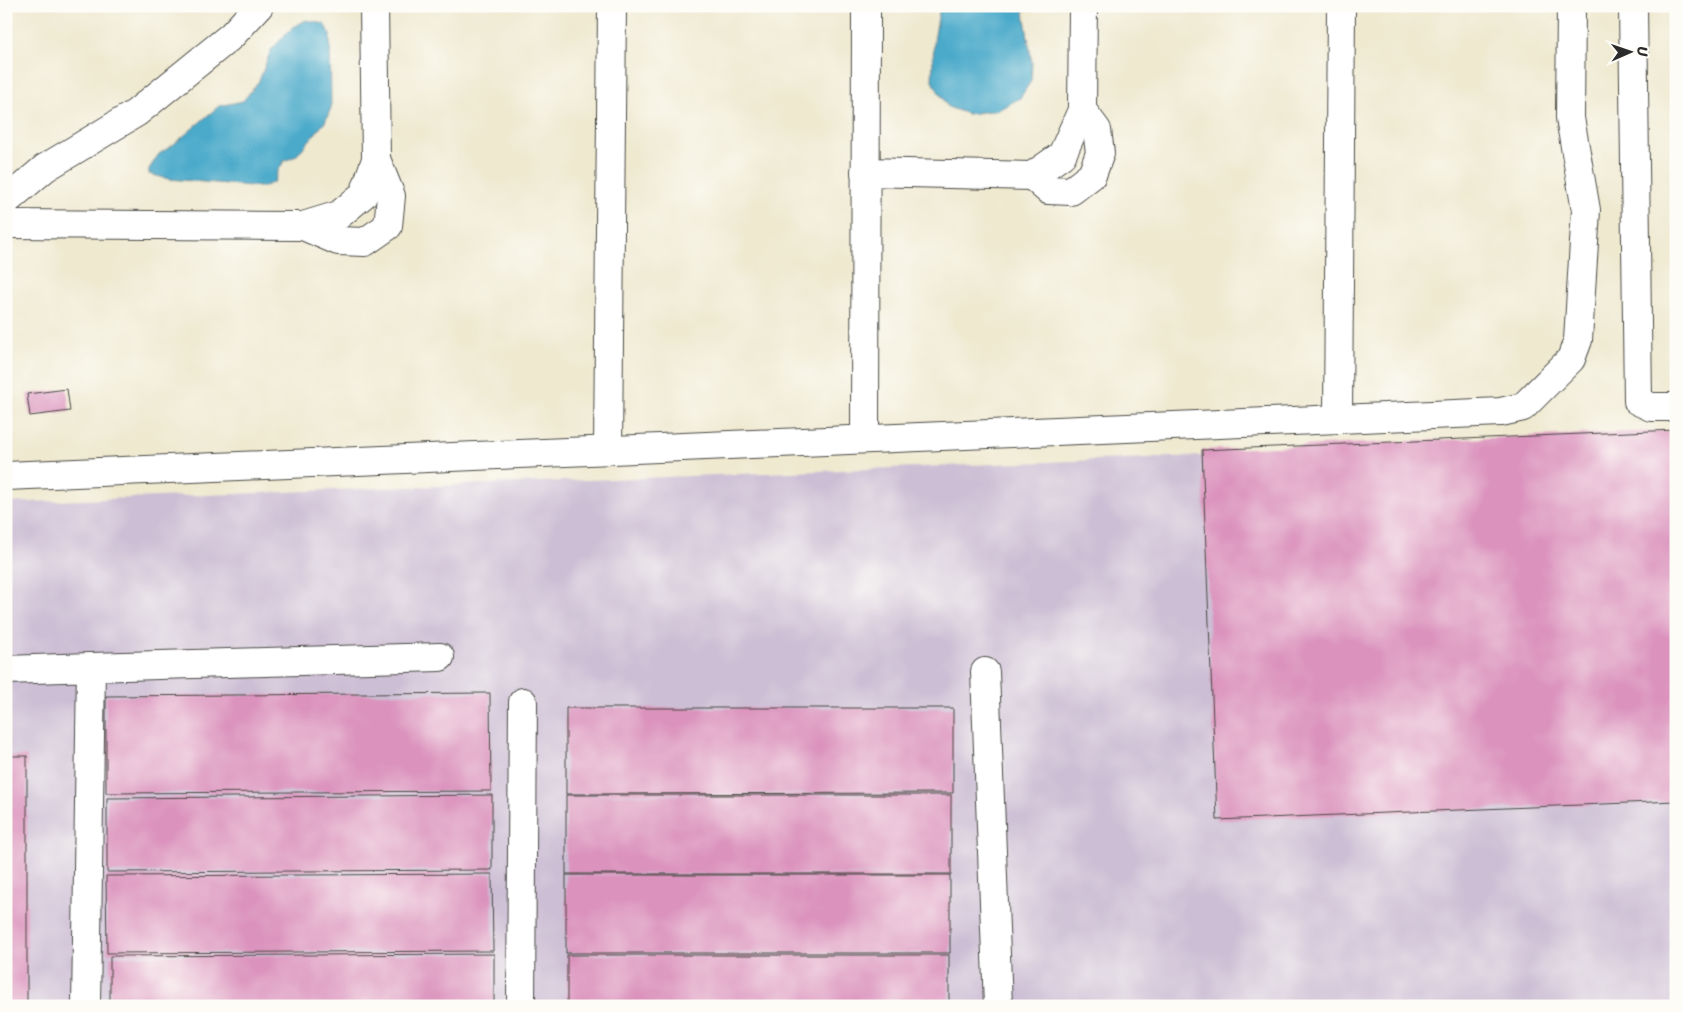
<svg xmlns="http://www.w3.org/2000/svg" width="1682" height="1012" viewBox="0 0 1682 1012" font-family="Sriracha,sans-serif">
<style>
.industrial{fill:#ccbed4}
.water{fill:#4baaca;stroke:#3b6a7a}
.building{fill:#db93bd}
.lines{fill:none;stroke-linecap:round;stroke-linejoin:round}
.minor-casing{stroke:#484844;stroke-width:30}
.minor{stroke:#fff;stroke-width:28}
</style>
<rect width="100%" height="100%" fill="#fdfcf7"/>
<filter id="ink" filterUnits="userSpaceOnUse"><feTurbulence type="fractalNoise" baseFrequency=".02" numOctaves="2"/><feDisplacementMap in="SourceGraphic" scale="10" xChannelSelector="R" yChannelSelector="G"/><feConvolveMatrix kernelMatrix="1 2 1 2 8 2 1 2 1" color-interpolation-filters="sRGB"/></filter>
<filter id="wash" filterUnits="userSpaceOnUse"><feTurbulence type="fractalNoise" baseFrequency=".0096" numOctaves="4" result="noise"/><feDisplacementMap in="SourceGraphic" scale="20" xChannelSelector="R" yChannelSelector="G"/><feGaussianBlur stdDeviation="1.12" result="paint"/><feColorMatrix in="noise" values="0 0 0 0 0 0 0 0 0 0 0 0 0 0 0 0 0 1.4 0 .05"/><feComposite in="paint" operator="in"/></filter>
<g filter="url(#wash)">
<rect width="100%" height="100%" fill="#efe9d0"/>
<polygon class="industrial" points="1676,437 1676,1006 6,1006 6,503"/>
<g class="water">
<polygon points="940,6 1023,6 1032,63 1031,81 1020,98 998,110 968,114 948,107 932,81 934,41"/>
<polygon points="306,20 324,24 330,34 331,108 325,122 296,156 284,161 278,171 274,182 263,187 169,179 149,174 149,169 159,154 173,145 219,106 243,101 259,81 271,50 292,28"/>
</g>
<g id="blocks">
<g class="building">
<polygon points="67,389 70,411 30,416 27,394"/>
<polygon points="1676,430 1676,801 1217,820 1202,450"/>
<polygon points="490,693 491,791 106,793 106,696"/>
<polygon points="566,708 953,708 953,793 566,794"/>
<rect x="6" y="756" width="21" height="250"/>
<polygon points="492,795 492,870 107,872 107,798"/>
<rect x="566" y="795" width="385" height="79"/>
<polygon points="492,874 493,951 107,953 106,876"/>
<rect x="566" y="875" width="384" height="78"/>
<polygon points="494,954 494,1006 110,1006 110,956"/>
<rect x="567" y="955" width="382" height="51"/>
</g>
</g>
</g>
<g filter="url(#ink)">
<use href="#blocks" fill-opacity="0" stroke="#484844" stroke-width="1"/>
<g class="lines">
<defs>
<g id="minor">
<polyline points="1633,6 1638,401 1651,407 1676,407"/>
<polyline points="865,172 1032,176 1062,155 1082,110 1083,6"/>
<polyline points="1032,176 1048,190 1071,191 1092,175 1100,153 1097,130 1082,110"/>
<polyline points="6,201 45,168 136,113 231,36 259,6"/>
<polyline points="6,224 303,226 339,215 364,194 376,159 374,6"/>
<polyline points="303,226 338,241 365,242 388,226 391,196 376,159"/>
<polyline points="1338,419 1341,6"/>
<polyline points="865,439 866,6"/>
<polyline points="608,450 612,6"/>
<polyline points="6,476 1501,412 1523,407 1571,359 1578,340 1586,210 1570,118 1571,6"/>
<polyline points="91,667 440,657"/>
<polyline points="6,670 91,667 86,1006"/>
<polyline points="985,672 998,1006"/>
<polyline points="521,1006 523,702"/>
</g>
</defs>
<use href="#minor" class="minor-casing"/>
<use href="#minor" class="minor"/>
</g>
</g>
<rect width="1682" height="1012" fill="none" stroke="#fdfcf7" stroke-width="25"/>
<g transform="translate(1630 52) rotate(88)" stroke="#fdfcf7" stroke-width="4" paint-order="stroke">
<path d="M0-4L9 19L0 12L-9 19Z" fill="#2b2b2b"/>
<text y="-8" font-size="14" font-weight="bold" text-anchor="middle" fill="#2b2b2b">U</text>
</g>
</svg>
